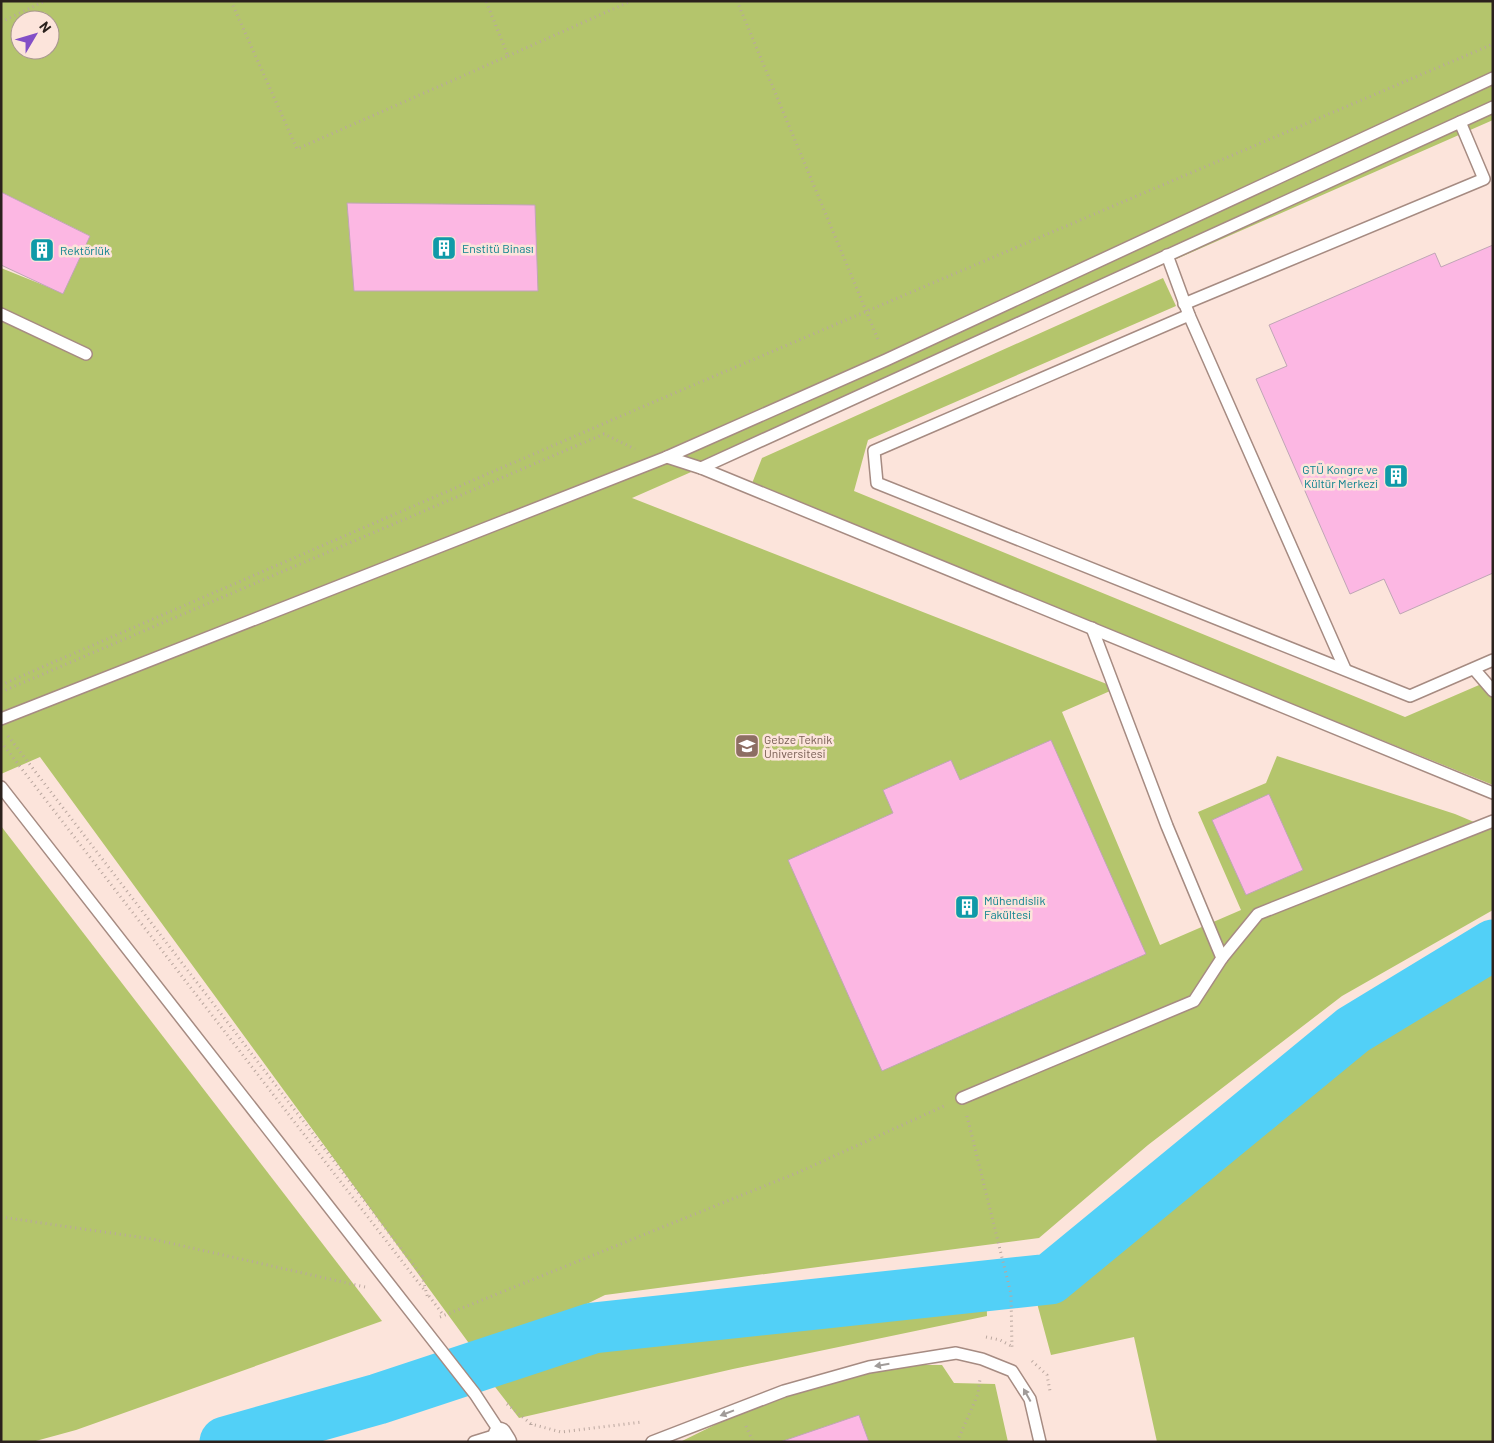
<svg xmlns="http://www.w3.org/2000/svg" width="1494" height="1443" viewBox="0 0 1494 1443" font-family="Barlow,sans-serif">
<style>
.green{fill:#b4c56c;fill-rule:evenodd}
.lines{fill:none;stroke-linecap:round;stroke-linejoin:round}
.river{stroke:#52d0f7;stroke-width:51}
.building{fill:#fcb7e3;stroke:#bfa6b5}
.lane-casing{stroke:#a68b82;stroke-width:14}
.street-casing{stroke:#a68b82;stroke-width:25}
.path{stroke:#baa79f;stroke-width:3;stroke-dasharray:1 4;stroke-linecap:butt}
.lane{stroke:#fff;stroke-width:11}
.street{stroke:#fff;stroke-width:22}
.oneway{fill:#a09b99}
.labels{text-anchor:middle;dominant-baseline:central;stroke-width:5;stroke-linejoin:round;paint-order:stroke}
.culture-label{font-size:12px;fill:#0d838f;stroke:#fce4db;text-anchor:start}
.education-label{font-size:12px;fill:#785e54;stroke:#fce4db;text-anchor:start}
</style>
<rect width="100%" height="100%" fill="#fce4db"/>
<g class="green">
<path d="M1,1H1493V120L632,498L1117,688L1062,712L1160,945L1241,910L1198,812L1266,783L1277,756L1455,814L1493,830V910L1342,996L1148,1145L1039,1238L605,1295L479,1357L40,757L1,774V268L63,293L90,236L1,192ZM20,20H50V50H20Z"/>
<polygon points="1163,278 1176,306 868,440 854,491 1405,717 1493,679 1493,785 751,486 762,458"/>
<polygon points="1,826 382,1321 76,1430 32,1442 1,1442"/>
<polygon points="1493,945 1493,1442 1157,1442 1134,1337 1051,1355 1031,1281 1050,1279 1353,1030"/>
<polygon points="986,1284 987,1316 733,1369 519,1418 485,1374 618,1329 859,1298"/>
<polygon points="909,1365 942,1365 954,1383 995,1384 1008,1442 680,1442 741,1412 834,1380"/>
</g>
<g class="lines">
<polyline class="river" points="225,1442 378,1399 593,1328 1050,1279 1353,1030 1493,945"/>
</g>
<g class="building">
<polygon points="1,192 90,236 63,294 1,265"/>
<polygon points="347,203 535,205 538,291 354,291"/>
<polygon points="1493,245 1493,573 1400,614 1384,579 1350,594 1256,379 1287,366 1269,325 1435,253 1441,267"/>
<polygon points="1051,740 1146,954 882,1071 788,860 893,813 883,790 951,760 960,780"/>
<polygon points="1269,794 1303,870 1246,895 1212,820"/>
<polygon points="859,1415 869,1442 780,1442"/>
</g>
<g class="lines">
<defs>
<g id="lane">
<polyline points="1167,255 1189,315 1345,669"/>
<polyline points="1184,304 1484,179 1460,122"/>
<polyline points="1,314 86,354"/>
<polyline points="1189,315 874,451 877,483 1410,696 1493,660"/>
<polyline points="667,457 701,468 1493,793"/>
<polyline points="701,468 1493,107"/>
<polyline points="1474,669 1493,691"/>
<polyline points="1,719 667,457 886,360 1493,78"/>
<polyline points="1,787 475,1394 502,1435"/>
<polyline points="1222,958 1258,914 1493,821"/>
<polyline points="962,1098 1194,1001 1222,958 1167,826 1092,628"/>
<polyline points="474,1442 500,1434"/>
<polyline points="652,1442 784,1391 869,1367 956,1353 982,1359 1012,1371 1030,1399 1040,1442"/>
</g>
<polyline id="street" points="500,1434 505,1442"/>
</defs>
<use href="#lane" class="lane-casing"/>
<use href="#street" class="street-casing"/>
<g class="path">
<polyline points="231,1 297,149 508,56 486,1"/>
<polyline points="737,1 879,342"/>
<polyline points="1,22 45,1"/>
<polyline points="508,56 631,1"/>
<polyline points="1,685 635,410 1493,44"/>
<polyline points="1,692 604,434 635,449"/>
<polyline points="8,736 422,1276 428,1299"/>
<polyline points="1,742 425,1291"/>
<polyline points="967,1116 1011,1294 1012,1350"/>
<polyline points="1,1217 152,1239 365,1287"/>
<polyline points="429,1296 444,1316"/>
<polyline points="440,1317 799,1172 944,1106"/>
<polyline points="986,1337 1000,1340 1013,1347"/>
<polyline points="1032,1361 1047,1375 1050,1391"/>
<polyline points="507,1404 531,1424"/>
<polyline points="531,1425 531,1424 561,1432 642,1422"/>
<polyline points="746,1426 753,1442"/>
<polyline points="957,1442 978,1394 980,1379"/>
</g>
<use href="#lane" class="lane"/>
<use href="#street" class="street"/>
</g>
<defs><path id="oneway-solid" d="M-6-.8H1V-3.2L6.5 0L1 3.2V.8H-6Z" transform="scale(1.25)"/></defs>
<g class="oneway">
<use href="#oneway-solid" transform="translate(882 1365) rotate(171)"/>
<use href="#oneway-solid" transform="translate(1027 1395) rotate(-119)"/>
<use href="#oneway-solid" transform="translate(727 1413) rotate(159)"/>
</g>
<defs>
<symbol id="building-square" viewBox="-11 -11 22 22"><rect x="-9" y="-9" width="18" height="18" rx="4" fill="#0f9aa8" stroke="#fce4db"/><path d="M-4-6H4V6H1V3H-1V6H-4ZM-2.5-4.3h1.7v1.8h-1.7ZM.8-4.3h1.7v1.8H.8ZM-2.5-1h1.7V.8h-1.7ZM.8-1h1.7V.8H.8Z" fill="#fff"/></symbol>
<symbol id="university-square" viewBox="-11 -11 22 22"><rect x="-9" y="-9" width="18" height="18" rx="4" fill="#8d6e63" stroke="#fce4db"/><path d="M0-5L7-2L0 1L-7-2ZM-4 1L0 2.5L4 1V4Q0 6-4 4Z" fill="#fff"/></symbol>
</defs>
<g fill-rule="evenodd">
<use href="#building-square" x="430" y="234" width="28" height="28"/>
<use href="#building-square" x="28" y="236" width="28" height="28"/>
<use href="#building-square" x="1382" y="462" width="28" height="28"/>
<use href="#university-square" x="733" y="732" width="28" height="28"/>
<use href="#building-square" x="953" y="893" width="28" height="28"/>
</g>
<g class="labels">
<g class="culture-label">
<text x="462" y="248">Enstitü Binası</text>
<text x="60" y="250">Rektörlük</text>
<text x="1378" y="469" text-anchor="end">GTÜ Kongre ve<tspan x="1378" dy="14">Kültür Merkezi</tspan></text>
<text x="984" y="900">Mühendislik<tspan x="984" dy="14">Fakültesi</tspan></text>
</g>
<g class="education-label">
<text x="764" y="739">Gebze Teknik<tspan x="764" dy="14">Üniversitesi</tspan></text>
</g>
</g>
<rect width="1494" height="1443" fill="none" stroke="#2b211d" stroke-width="5"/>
<g transform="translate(35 35) rotate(52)"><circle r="24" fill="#fce4db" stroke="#a8968f"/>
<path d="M0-4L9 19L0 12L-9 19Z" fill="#834fc7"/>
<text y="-8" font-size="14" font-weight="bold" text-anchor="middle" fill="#2b211d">N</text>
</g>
</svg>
